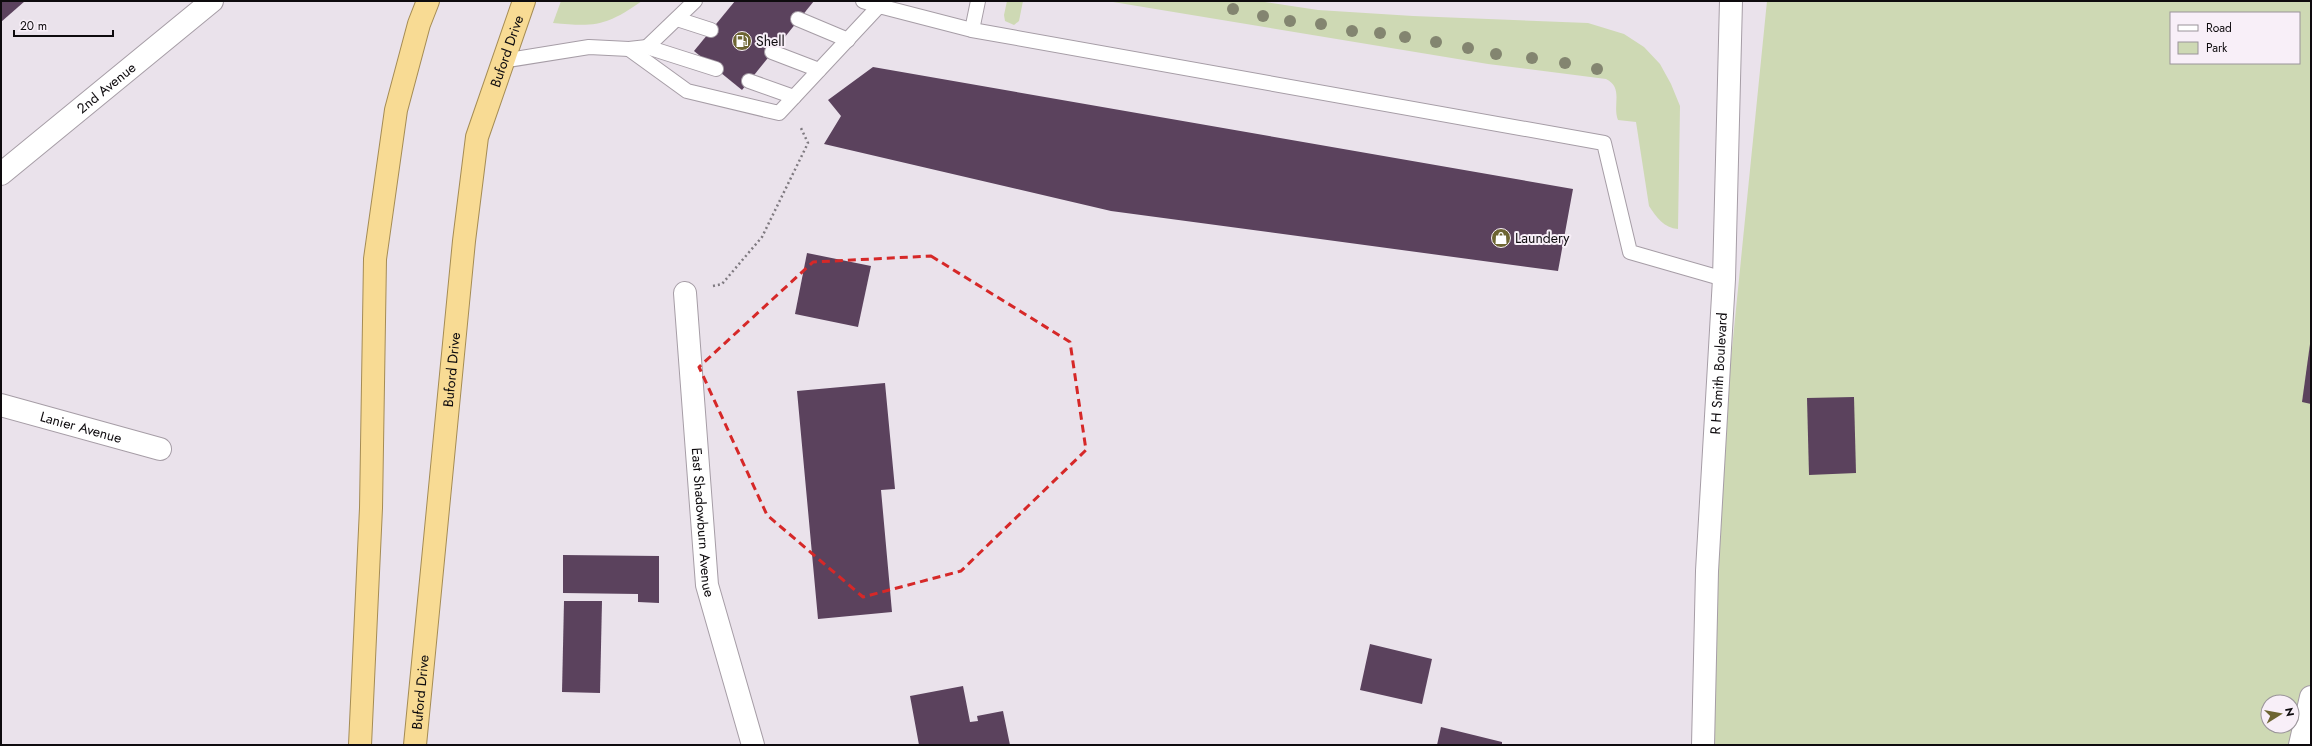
<svg xmlns="http://www.w3.org/2000/svg" width="2312" height="746" viewBox="0 0 2312 746" font-family="Jost,sans-serif">
<style>
.green{fill:#ced9b4;fill-rule:evenodd}
.building{fill:#5b425d}
.lines{fill:none;stroke-linecap:round;stroke-linejoin:round}
.service-casing{stroke:#a69da6;stroke-width:16}
.minor-casing{stroke:#a69da6;stroke-width:24}
.tertiary-casing{stroke:#a69da6;stroke-width:24}
.trunk-casing{stroke:#a58c54;stroke-width:24}
.path{stroke:#7f7a80;stroke-width:2.5;stroke-dasharray:2 3;stroke-linecap:butt}
.service{stroke:#fff;stroke-width:14}
.minor{stroke:#fff;stroke-width:22}
.tertiary{stroke:#fff;stroke-width:22}
.trunk{stroke:#f8db94;stroke-width:22}
.tree{fill:#838570}
.marked{fill:none;stroke:#d62828;stroke-width:3;stroke-dasharray:8 5;stroke-linejoin:round}
.labels{text-anchor:middle;dominant-baseline:central;stroke-width:4;stroke-linejoin:round;paint-order:stroke}
.poi-label{font-size:14px;fill:#0e0b0e;stroke:#f8eff8;text-anchor:start}
.street-label{font-size:14px;fill:#0e0b0e;stroke:#f8eff8}
</style>
<rect width="100%" height="100%" fill="#eae2eb"/>
<g class="green">
<path d="M561,1H642C606,26 596,27 553,23Z"/>
<polygon points="1007,1 1023,1 1019,21 1014,25 1005,21 1004,15"/>
<path d="M1107,1H1258L1318,10L1413,16L1588,23L1624,34L1644,47L1660,64L1671,84L1680,106L1678,229C1664,228 1656,217 1649,206L1636,122L1618,120C1612,105 1624,88 1606,79L1488,64Z"/>
<path d="M1767,1H2311V745H1707L1708,587ZM2171,13H2299V63H2171ZM2268,702H2292V726H2268Z"/>
</g>
<g class="building">
<polygon points="1,1 25,1 1,22"/>
<polygon points="735,1 814,1 742,90 694,51"/>
<polygon points="873,67 1573,189 1558,271 1111,211 824,144 841,116 828,100"/>
<polygon points="807,253 871,266 858,327 795,314"/>
<polygon points="2310,344 2311,344 2311,404 2302,402"/>
<polygon points="885,383 895,489 881,490 892,612 818,619 797,391"/>
<polygon points="1854,397 1856,473 1809,475 1807,398"/>
<polygon points="563,555 659,556 659,603 638,602 638,594 563,593"/>
<polygon points="564,601 602,601 600,693 562,692"/>
<polygon points="1370,644 1432,659 1422,704 1360,690"/>
<polygon points="963,686 970,722 978,721 977,716 1003,711 1010,745 919,745 910,696"/>
<polygon points="1441,727 1502,742 1502,745 1437,745"/>
</g>
<g class="lines">
<defs>
<g id="service">
<polyline points="695,1 647,47 716,69"/>
<polyline points="863,1 879,6"/>
<polyline points="677,19 711,30"/>
<polyline points="798,19 848,40"/>
<polyline points="972,30 978,1"/>
<polyline points="647,47 629,49 687,91 779,113 879,6 972,30 1604,143 1630,252 1724,279"/>
<polyline points="772,52 819,70"/>
<polyline points="502,61 589,47 629,49"/>
<polyline points="749,81 794,97"/>
</g>
<g id="minor">
<path id="s1" d="M1,174L212,1"/>
<path id="s2" d="M685,293L707,585L753,745"/>
<path id="s3" d="M1,405L160,449"/>
<polyline points="2300,745 2311,697"/>
</g>
<g id="tertiary">
<path id="s4" d="M1703,745L1707,571L1724,279L1731,1"/>
</g>
<g id="trunk">
<polyline points="360,745 371,508 375,259 396,110 419,24 428,1"/>
<path id="s5" d="M415,745L464,241L477,137L524,1"/>
</g>
</defs>
<use href="#service" class="service-casing"/>
<use href="#minor" class="minor-casing"/>
<use href="#tertiary" class="tertiary-casing"/>
<use href="#trunk" class="trunk-casing"/>
<polyline class="path" points="713,286 722,284 762,237 808,143 800,126"/>
<use href="#service" class="service"/>
<use href="#minor" class="minor"/>
<use href="#tertiary" class="tertiary"/>
<use href="#trunk" class="trunk"/>
</g>
<g class="tree">
<circle cx="1233" cy="9" r="6"/>
<circle cx="1263" cy="16" r="6"/>
<circle cx="1290" cy="21" r="6"/>
<circle cx="1321" cy="24" r="6"/>
<circle cx="1352" cy="31" r="6"/>
<circle cx="1380" cy="33" r="6"/>
<circle cx="1405" cy="37" r="6"/>
<circle cx="1436" cy="42" r="6"/>
<circle cx="1468" cy="48" r="6"/>
<circle cx="1496" cy="54" r="6"/>
<circle cx="1532" cy="58" r="6"/>
<circle cx="1565" cy="63" r="6"/>
<circle cx="1597" cy="69" r="6"/>
</g>
<path class="marked" d="M931,256L1070,342L1086,450L961,571L863,597L767,515L699,367L813,262Z"/>
<defs>
<symbol id="fuel-disc" viewBox="-11 -11 22 22"><circle r="9.5" fill="#6d6532" stroke="#f8eff8"/><path d="M-5.5-6h7V0h2V4h1.3V-2.5L3-4.5l.8-.8L6-3V5H2.5V1h-1V6h-7ZM-4.2-4.7v3.2H.2V-4.7Z" fill="#fff"/></symbol>
<symbol id="shop-disc" viewBox="-11 -11 22 22"><circle r="9.5" fill="#6d6532" stroke="#f8eff8"/><path d="M-5-2.5h2.3a2.7 3.5 0 0 1 5.4 0H5L5.5 6h-11ZM-1.5-2.5h3a1.5 2.3 0 0 0-3 0Z" fill="#fff"/></symbol>
</defs>
<g fill-rule="evenodd">
<use href="#fuel-disc" x="731" y="30" width="22" height="22"/>
<use href="#shop-disc" x="1490" y="227" width="22" height="22"/>
</g>
<g class="labels">
<g class="poi-label">
<text x="756" y="41">Shell</text>
<text x="1515" y="238">Laundery</text>
</g>
<g class="street-label">
<text stroke="none"><textPath href="#s5" startOffset="702">Buford Drive</textPath></text>
<text stroke="none"><textPath href="#s1" startOffset="136">2nd Avenue</textPath></text>
<text stroke="none"><textPath href="#s5" startOffset="377">Buford Drive</textPath></text>
<text stroke="none"><textPath href="#s4" startOffset="372">R H Smith Boulevard</textPath></text>
<text stroke="none"><textPath href="#s3" startOffset="83">Lanier Avenue</textPath></text>
<text stroke="none"><textPath href="#s2" startOffset="230">East Shadowburn Avenue</textPath></text>
<text stroke="none"><textPath href="#s5" startOffset="53">Buford Drive</textPath></text>
</g>
</g>
<rect width="2312" height="746" fill="none" stroke="#0e0b0e" stroke-width="4"/>
<rect x="2170" y="12" width="130" height="52" fill="#f8eff8" stroke="#9a949a"/>
<rect x="2178" y="25" width="20" height="6" fill="#ffffff" stroke="#9a949a"/>
<text x="2206" y="32" font-size="12" fill="#0e0b0e">Road</text>
<rect x="2178" y="42" width="20" height="12" fill="#ced9b4" stroke="#9a949a"/>
<text x="2206" y="52" font-size="12" fill="#0e0b0e">Park</text>
<g transform="translate(2280 714) rotate(79)"><circle r="19" fill="#f8eff8" stroke="#9a949a"/>
<path d="M0-3L7 15L0 10L-7 15Z" fill="#6d6532"/>
<text y="-6" font-size="11" font-weight="bold" text-anchor="middle" fill="#0e0b0e">N</text>
</g>
<path d="M14 30v6h99v-6" fill="none" stroke="#0e0b0e" stroke-width="2"/>
<text x="20" y="30" font-size="12" fill="#0e0b0e" stroke="#f8eff8" stroke-width="3" paint-order="stroke">20 m</text>
</svg>
